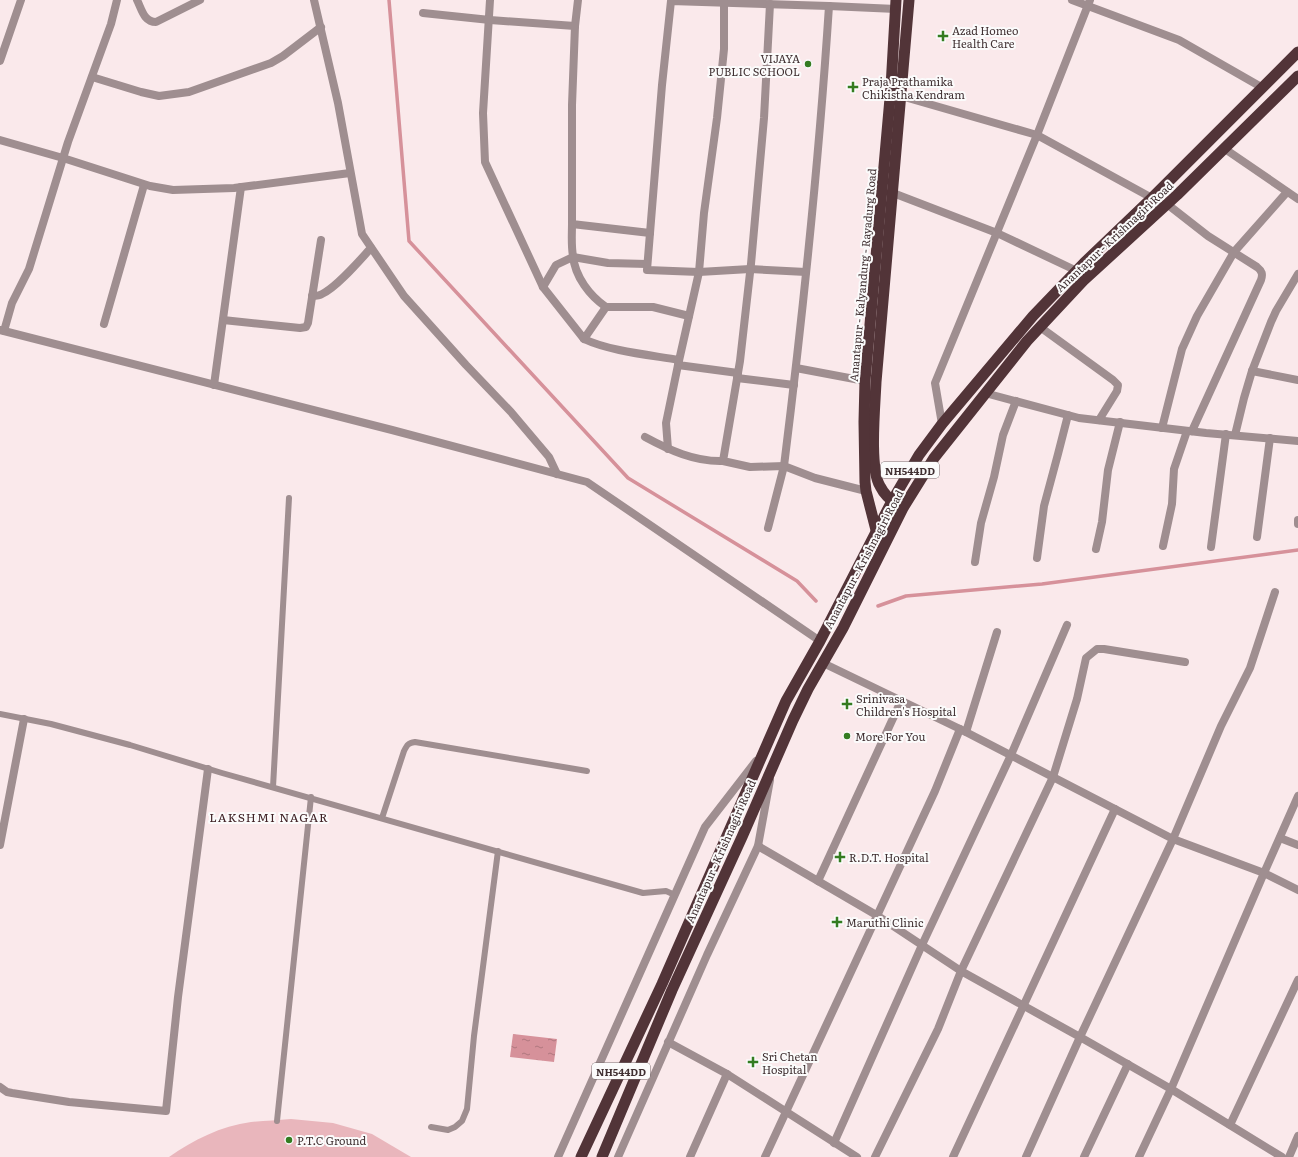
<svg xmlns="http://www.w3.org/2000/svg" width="1298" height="1157" viewBox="0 0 1298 1157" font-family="Literata,serif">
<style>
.garden{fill:#e9b6bc}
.water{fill:url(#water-ripples)}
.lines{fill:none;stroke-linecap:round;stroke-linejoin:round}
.stream{stroke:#d6919a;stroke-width:3.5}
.service{stroke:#9f8e90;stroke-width:6}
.minor{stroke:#9f8e90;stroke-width:8}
.tertiary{stroke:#9f8e90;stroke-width:8}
.trunk{stroke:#523438;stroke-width:11}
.poi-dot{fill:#347c21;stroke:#fbfbfb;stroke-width:1.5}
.labels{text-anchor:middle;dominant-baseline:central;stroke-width:4;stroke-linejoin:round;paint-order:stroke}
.shield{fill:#fbfbfb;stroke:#786d6e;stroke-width:1}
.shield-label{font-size:10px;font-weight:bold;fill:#403032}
.poi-label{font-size:11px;fill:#403032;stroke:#fbfbfb;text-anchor:start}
.street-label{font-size:11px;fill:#403032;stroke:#fbfbfb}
.neighbourhood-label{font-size:12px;letter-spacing:1px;fill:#402226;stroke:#fbfbfb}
</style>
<defs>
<pattern id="water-ripples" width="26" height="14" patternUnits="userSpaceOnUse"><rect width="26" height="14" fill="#d6919a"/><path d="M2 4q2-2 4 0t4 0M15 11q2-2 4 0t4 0" fill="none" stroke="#af777e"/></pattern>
</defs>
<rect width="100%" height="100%" fill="#fae9eb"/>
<path class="garden" d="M291,1119L333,1123L372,1134L411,1157H169C193,1140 221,1126 251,1122C264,1121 277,1120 291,1119Z"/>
<polygon class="water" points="513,1034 557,1039 554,1062 510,1057"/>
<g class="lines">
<g class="stream">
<polyline points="389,0 409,241 628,478 797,581 816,601"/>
<polyline points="878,606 906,596 1042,584 1298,550"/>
</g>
<g class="service">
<polyline points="0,714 51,724 130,745 222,773 643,893 666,891 675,895"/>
<polyline points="273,787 289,498"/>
<path d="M382,818L404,751C407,745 408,743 415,742L587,771"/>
<polyline points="277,1121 311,797"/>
<polyline points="431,1127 448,1130 455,1127 462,1121 467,1109 474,1036 498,851"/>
</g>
<g class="minor">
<path d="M137,0C142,10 144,22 156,22L200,0"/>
<polyline points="314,0 338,103 362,234 404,296 466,365 511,412 549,457 557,474"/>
<polyline points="490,0 483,113 485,162 543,287 584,339 606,307 653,307 689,316"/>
<polyline points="1072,0 1179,40 1263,88"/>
<polyline points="724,2 724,49 717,118 704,213 699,272 678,365 738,373"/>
<path d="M829,6C819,160 803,313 784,466L815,478L866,491"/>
<polyline points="423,13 490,20 575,26 578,0"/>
<polyline points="575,26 572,105 572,224 650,233"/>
<polyline points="0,61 21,0"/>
<polyline points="92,77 141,92 159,96 189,92 271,63 283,56 321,27"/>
<polyline points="901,96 1037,135 1152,198 1162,209"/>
<polyline points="0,140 63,158 150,186 173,190 234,188 350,173"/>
<polyline points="1225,149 1298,199"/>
<polyline points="893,193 997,233 1077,271"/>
<path d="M1167,204L1208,236L1257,267C1262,271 1263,274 1261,280L1192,431"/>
<path d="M572,224C572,235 571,245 573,256C575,277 590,296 606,307"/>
<polyline points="806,272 750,269 699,272 647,270 662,85 671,1 829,6 896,9"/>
<polyline points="543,287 556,265 573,257 608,263 647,264"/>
<path d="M312,296C316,296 319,296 322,294C337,287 359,261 371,248"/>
<polyline points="223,320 300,328 306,327 308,323 321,240"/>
<polyline points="104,324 144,185"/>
<polyline points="1040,327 1113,380 1118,385 1117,391 1099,420"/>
<polyline points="0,330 392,430 587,482 820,641"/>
<polyline points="4,331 12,303 29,269 68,142 111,24 117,0"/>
<path d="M584,339C609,351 650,355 679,360"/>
<polyline points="796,368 865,381"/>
<polyline points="1252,371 1298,380"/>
<polyline points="737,378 794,385"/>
<polyline points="214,385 241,187"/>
<polyline points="985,393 1079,418 1206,433 1298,441"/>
<polyline points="942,424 935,383 1037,135 1090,0"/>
<polyline points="1162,428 1182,349 1197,316 1234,252 1287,192"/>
<polyline points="1235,435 1244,398 1252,371 1271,322 1276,311 1298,274"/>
<path d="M645,437C669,450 695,462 723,461"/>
<polyline points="668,449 666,423 678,365"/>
<polyline points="1298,524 1298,520"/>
<polyline points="768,528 784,466 750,467 723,461 740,361 751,264 764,118 770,4"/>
<polyline points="1257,537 1270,438"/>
<polyline points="1163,546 1172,504 1174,469 1187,431"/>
<polyline points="1211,547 1226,434"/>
<polyline points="1096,549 1102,522 1108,470 1120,422"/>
<polyline points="1037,558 1044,506 1058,454 1068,415"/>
<polyline points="975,562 981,523 994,477 1003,435 1016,401"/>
<polyline points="823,663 960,729 1173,839 1264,873 1298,890"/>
<polyline points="966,732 997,632"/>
<polyline points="1280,838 1298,845"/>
<polyline points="0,845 24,719"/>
<polyline points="758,846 878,916 961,971 1080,1037 1171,1089 1282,1157"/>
<polyline points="818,881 901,701"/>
<polyline points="668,1042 727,1074 857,1157"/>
<polyline points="0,1087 7,1092 12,1093 69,1102 166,1111 178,997 208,769"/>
<polyline points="1230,1125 1298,980"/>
<polyline points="834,1143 922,945 1011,755 1067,625"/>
<polyline points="690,1157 727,1074"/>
<polyline points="765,1157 935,791 960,729"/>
<polyline points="875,1157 938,1029 961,971 1053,777 1077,699 1086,658 1097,649 1104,649 1185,662"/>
<polyline points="953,1157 1115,809"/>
<polyline points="1026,1157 1080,1037 1173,839 1221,726 1250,668 1275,592"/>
<polyline points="1084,1157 1128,1064"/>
<polyline points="1139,1157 1171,1089 1264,873 1298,796"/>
<polyline points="1289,1157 1298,1136"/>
</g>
<g class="tertiary">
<polyline points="558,1157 705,827 756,761"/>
<polyline points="618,1157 707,955 758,846 770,780"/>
</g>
<g class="trunk">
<path d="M897,504C890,500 884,494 880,486C869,468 875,406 876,382L909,0"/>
<polyline points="877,534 866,491 865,482 864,422 865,381 891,87 896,0"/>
<polyline points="581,1157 662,984 786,701 820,641 892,501 919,455 942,424 1033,316 1084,263 1152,198 1298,52"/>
<polyline points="602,1157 672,990 742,837 793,720 808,689 843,628 903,508 934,458 1027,341 1083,281 1177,195 1298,76"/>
</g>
</g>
<g class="poi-dot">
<path d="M941 30h4v4h4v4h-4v4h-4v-4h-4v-4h4z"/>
<circle cx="808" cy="64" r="4"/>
<path d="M851 81h4v4h4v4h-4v4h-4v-4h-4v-4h4z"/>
<path d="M845 698h4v4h4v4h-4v4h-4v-4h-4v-4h4z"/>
<circle cx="847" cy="736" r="4"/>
<path d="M838 851h4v4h4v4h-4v4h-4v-4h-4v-4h4z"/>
<path d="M835 916h4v4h4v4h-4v4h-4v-4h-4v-4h4z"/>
<path d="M751 1056h4v4h4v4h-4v4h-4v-4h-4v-4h4z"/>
<circle cx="289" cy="1140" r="4"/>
</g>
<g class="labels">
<g class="shield">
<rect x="881" y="462" width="58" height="16" rx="3"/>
<rect x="592" y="1063" width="58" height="16" rx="3"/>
</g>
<g class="shield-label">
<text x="910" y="470">NH544DD</text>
<text x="621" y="1071">NH544DD</text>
</g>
<g class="poi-label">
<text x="952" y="30">Azad Homeo<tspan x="952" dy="13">Health Care</tspan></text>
<text x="800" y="58" text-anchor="end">VIJAYA<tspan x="800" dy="13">PUBLIC SCHOOL</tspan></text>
<text x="862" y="81">Praja Prathamika<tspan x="862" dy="13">Chikistha Kendram</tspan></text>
<text x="856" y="698">Srinivasa<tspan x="856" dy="13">Children's Hospital</tspan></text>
<text x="855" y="736">More For You</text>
<text x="849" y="857">R.D.T. Hospital</text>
<text x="846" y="922">Maruthi Clinic</text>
<text x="762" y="1056">Sri Chetan<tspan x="762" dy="13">Hospital</tspan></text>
<text x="297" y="1140">P.T.C Ground</text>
</g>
<g class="street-label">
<text transform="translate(1114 236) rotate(-43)">Anantapur - Krishnagiri Road</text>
<text transform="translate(862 275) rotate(-85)">Anantapur - Kalyandurg - Rayadurg Road</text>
<text transform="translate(863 559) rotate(-62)">Anantapur - Krishnagiri Road</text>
<text transform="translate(720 851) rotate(-66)">Anantapur - Krishnagiri Road</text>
</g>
<g class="neighbourhood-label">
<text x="269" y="817">LAKSHMI NAGAR</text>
</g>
</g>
</svg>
